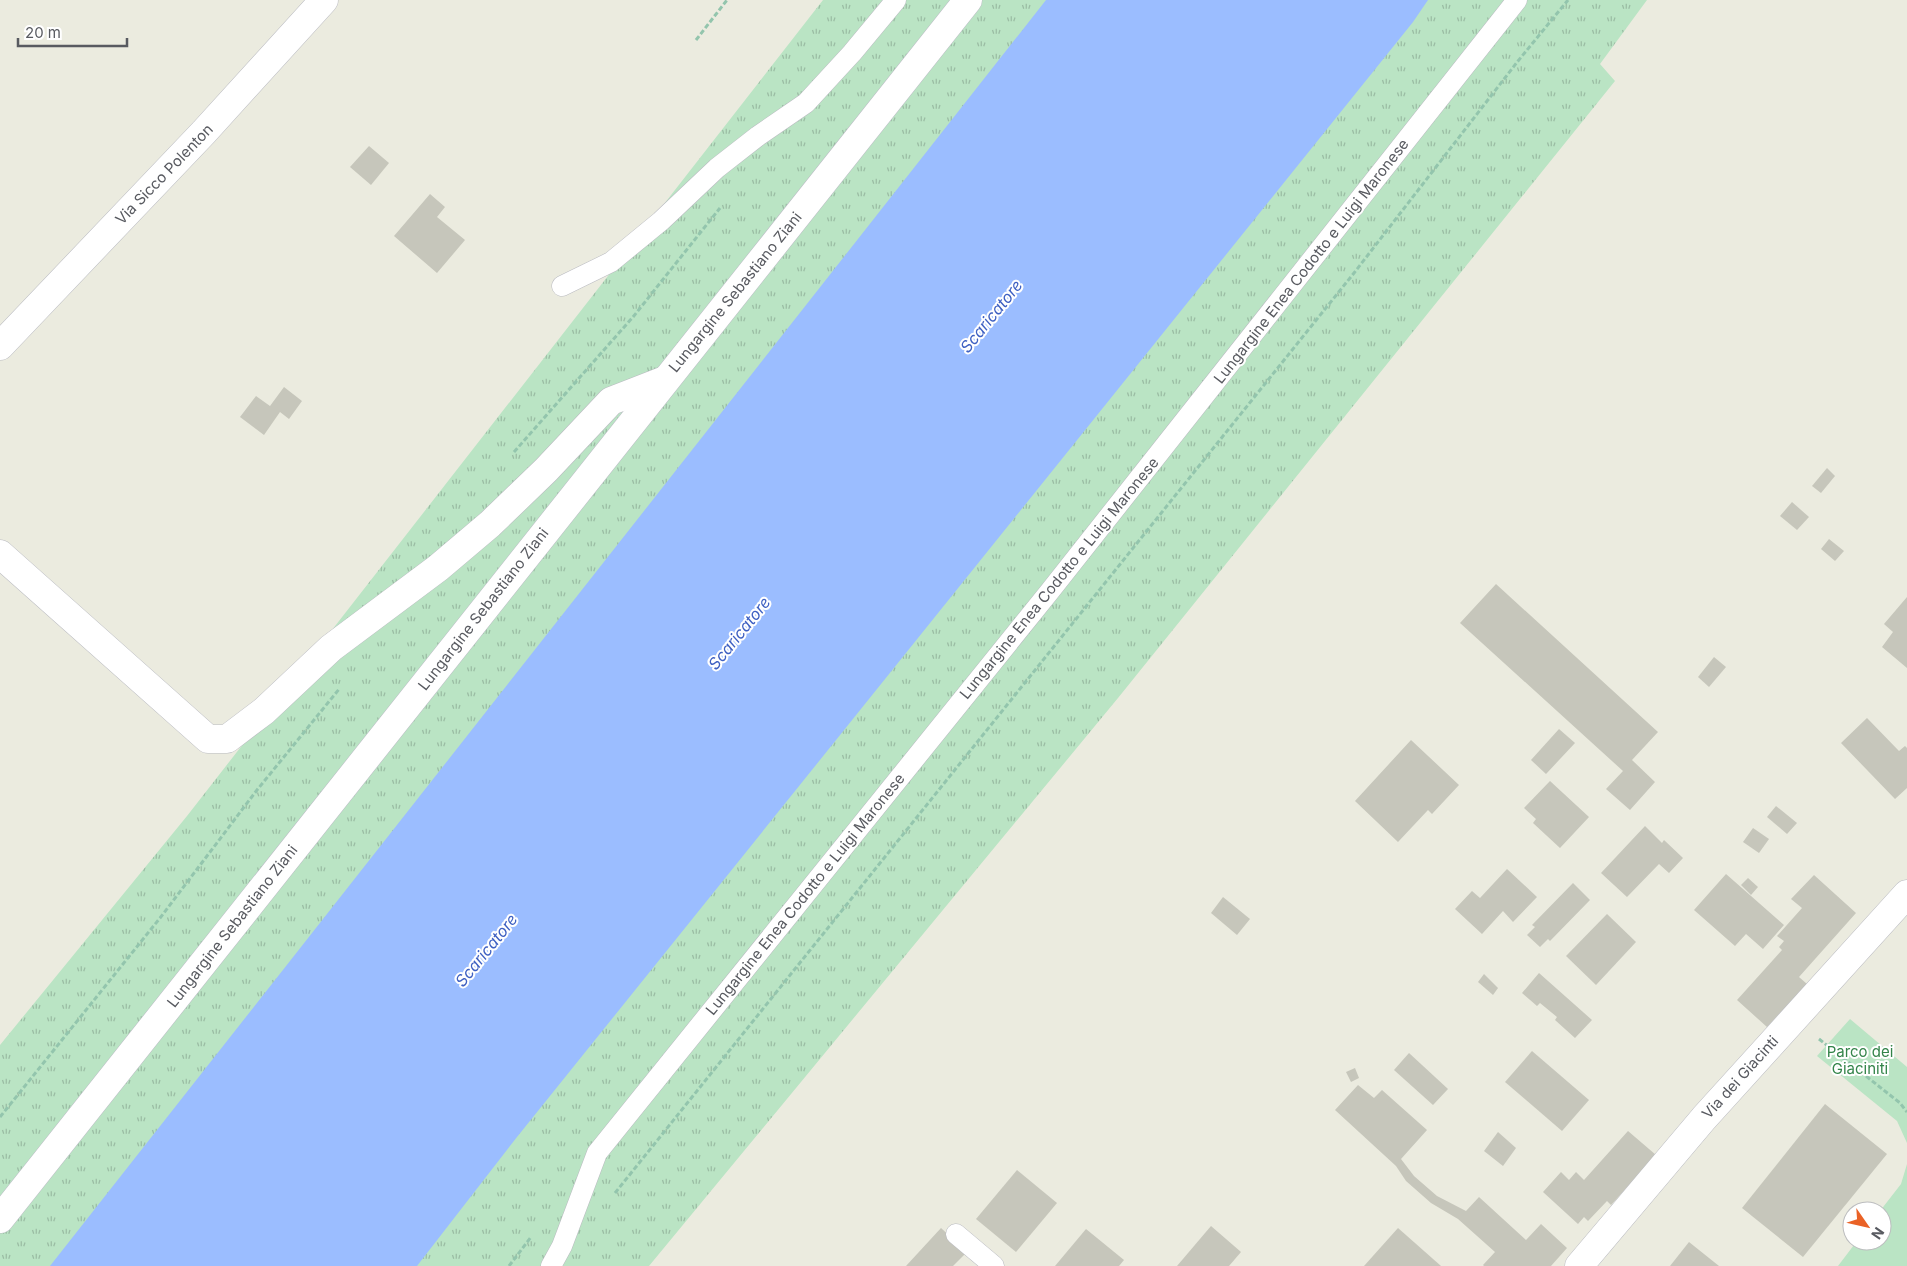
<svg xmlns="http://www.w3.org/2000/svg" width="1907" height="1266" viewBox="0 0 1907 1266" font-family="Inter,sans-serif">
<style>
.grass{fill:url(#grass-tufts)}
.park{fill:#bae4c4}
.water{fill:#9bbdff}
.building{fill:#c6c6bb}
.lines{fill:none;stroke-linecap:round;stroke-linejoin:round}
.lane-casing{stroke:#babbc1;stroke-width:21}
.street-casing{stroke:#babbc1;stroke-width:29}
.secondary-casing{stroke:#bcbdc5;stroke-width:29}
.path{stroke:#93c5ad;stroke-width:3;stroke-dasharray:5 2.5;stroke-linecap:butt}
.lane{stroke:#fff;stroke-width:20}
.street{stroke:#fff;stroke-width:28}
.secondary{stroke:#fff;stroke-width:28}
.labels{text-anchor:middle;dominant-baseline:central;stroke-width:4;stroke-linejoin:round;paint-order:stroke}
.street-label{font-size:15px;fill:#585a60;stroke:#fff}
.park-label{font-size:15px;fill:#338449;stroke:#fff}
.water-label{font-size:16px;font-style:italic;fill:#3e60c2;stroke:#fff}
</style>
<defs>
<pattern id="grass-tufts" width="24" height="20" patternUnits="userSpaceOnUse" patternTransform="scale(1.25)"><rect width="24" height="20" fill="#bae4c4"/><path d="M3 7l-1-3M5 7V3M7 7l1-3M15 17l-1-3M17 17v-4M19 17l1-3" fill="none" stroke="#9abca3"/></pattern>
</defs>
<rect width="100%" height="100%" fill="#ebebdf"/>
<polygon class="grass" points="823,0 1647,0 1600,64 1615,81 1118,698 649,1266 0,1266 0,1045 187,816"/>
<g class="park">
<polygon points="1850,1019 1907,1067 1907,1143 1897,1121 1817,1056"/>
<polygon points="1907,1164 1907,1266 1838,1266 1857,1241 1882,1241 1882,1211 1880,1211 1901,1184"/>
</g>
<polygon class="water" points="1046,0 1428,0 1413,22 517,1137 417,1266 50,1266"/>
<g class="building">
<polygon points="369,146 389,163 371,185 350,167"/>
<polygon points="430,194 445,207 437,217 465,240 437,273 394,236"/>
<polygon points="284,387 302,401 289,419 280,412 264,435 240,417 256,396 270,406"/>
<polygon points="1827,468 1835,476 1821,493 1812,486"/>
<polygon points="1792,502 1809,517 1797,530 1780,516"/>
<polygon points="1829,539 1844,551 1835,561 1821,549"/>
<polygon points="1496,584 1658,732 1632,760 1655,782 1630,810 1606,789 1623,771 1460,623"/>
<polygon points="1907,597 1907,668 1882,647 1893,632 1884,624"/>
<polygon points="1714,657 1726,667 1709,687 1698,677"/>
<polygon points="1867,718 1899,751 1905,746 1907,748 1907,788 1895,799 1841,743"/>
<polygon points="1559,729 1575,743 1546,774 1531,760"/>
<polygon points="1411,740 1459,785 1432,814 1428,810 1398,842 1355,801"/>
<polygon points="1550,781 1589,817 1560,848 1533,823 1536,819 1524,808"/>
<polygon points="1776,806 1797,823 1787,834 1767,817"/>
<polygon points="1645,826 1662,843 1664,840 1683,858 1669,873 1659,864 1627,897 1601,873"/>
<polygon points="1753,828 1769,839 1759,853 1743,842"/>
<polygon points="1507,869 1537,897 1513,922 1503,911 1482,934 1455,909 1472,891 1480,898"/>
<polygon points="1726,874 1784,925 1763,949 1746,934 1735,946 1694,910"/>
<polygon points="1814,875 1856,913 1799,977 1807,984 1767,1027 1737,1000 1782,950 1779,947 1784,941 1777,936 1802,908 1791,899"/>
<polygon points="1748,878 1758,887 1751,895 1741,885"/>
<polygon points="1573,883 1590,900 1550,941 1548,939 1540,947 1527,935 1535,927 1532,925"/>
<polygon points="1223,897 1250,919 1237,935 1211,913"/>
<polygon points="1607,914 1636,942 1596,985 1566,956"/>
<polygon points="1539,973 1592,1020 1575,1038 1555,1020 1557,1017 1540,1003 1537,1006 1522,993"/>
<polygon points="1484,974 1498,988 1493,995 1478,982"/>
<polygon points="1532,1051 1589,1100 1562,1131 1505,1082"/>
<polygon points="1409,1053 1448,1089 1433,1105 1394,1070"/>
<polygon points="1355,1068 1359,1078 1351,1082 1346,1072"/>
<polygon points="1358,1085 1374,1098 1382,1090 1427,1130 1401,1159 1414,1176 1437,1196 1466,1211 1479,1197 1526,1240 1541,1224 1567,1248 1551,1266 1484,1266 1483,1265 1495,1252 1458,1219 1431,1203 1406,1181 1396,1166 1335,1110"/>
<polygon points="1825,1104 1887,1154 1803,1257 1742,1208"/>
<polygon points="1628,1131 1656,1155 1611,1205 1607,1201 1588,1221 1584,1217 1578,1224 1543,1192 1561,1172 1569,1180 1576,1172 1584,1180"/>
<polygon points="1498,1132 1516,1148 1503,1166 1484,1151"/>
<polygon points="1017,1170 1057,1203 1016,1252 976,1219"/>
<polygon points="1211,1226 1241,1252 1229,1266 1177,1266"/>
<polygon points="941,1228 967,1252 953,1266 906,1266"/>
<polygon points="1398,1228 1441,1266 1364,1266"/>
<polygon points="1086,1229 1124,1260 1119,1266 1055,1266"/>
<polygon points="1689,1242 1719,1266 1670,1266"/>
</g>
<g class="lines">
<defs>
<g id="lane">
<polyline points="562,286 611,262 661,221 717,168 758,136 806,103 852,53 896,0"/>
<polyline points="956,1234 994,1266"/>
<polyline points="551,1266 562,1246 597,1153 1050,591 1517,0"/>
</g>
<g id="street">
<polyline points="0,346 204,132 324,0"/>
<polyline points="0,554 208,739 227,739 264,711 331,648 438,568 490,524 546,470 611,401 665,380"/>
<polyline points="1579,1266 1704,1118 1907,894"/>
</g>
<polyline id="secondary" points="0,1219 968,0"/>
</defs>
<use href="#lane" class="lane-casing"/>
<use href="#street" class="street-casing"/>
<use href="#secondary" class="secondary-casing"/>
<g class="path">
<polyline points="696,40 727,0"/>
<polyline points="514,452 633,317 720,208"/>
<polyline points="1819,1039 1900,1103 1907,1112"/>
<polyline points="0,1117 160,918 257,790 340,688"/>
<polyline points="615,1193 1354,273 1518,61 1568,0"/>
<polyline points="509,1266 531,1237"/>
</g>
<use href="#lane" class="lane"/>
<use href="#street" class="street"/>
<use href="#secondary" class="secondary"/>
</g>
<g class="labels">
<g class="street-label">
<text transform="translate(164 174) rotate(-46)">Via Sicco Polenton</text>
<text transform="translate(1311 261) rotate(-52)">Lungargine Enea Codotto e Luigi Maronese</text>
<text transform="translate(735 292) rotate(-51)">Lungargine Sebastiano Ziani</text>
<text transform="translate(1059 578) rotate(-51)">Lungargine Enea Codotto e Luigi Maronese</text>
<text transform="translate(483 609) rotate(-52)">Lungargine Sebastiano Ziani</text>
<text transform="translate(805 894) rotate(-51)">Lungargine Enea Codotto e Luigi Maronese</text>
<text transform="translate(232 926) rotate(-52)">Lungargine Sebastiano Ziani</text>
<text transform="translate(1740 1077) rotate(-48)">Via dei Giacinti</text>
</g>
<g class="park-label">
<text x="1860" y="1051">Parco dei<tspan x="1860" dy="17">Giaciniti</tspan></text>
</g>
<g class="water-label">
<text transform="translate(991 316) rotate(-51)">Scaricatore</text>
<text transform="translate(739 633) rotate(-51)">Scaricatore</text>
<text transform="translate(486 950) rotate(-51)">Scaricatore</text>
</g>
</g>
<g transform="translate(1867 1226) rotate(124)"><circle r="24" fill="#ffffff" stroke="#bcbdbf"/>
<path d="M0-4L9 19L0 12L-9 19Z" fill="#ea6226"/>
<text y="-8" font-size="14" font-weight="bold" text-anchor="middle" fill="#585a60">N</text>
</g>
<path d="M18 38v8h109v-8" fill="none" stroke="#585a60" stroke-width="2.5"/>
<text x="25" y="38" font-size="15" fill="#585a60" stroke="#ffffff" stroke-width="4" paint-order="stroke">20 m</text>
</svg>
